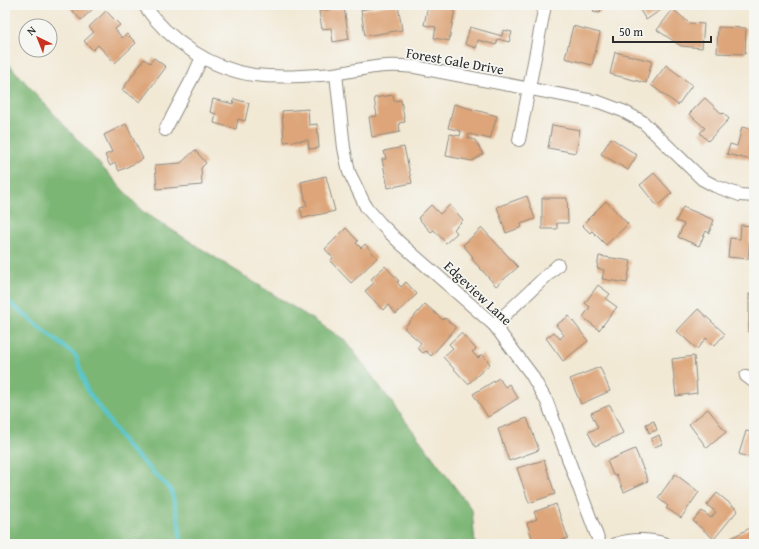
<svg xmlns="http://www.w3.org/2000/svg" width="759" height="549" viewBox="0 0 759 549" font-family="'Gentium Book Plus',serif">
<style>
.forest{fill:#7bb674;stroke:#537050}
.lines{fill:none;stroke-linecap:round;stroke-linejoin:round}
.stream{stroke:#59c6cd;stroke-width:4}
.building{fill:#dda579}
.minor-casing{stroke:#8e8a80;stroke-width:14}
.minor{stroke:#fff;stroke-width:12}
.labels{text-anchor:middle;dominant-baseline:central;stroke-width:3.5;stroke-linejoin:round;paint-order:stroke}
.street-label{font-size:14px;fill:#2b2b2b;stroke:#f6f6f2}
</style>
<rect width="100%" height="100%" fill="#f6f6f2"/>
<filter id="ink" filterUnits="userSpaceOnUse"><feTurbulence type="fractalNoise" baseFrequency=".025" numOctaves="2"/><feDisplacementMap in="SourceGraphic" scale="8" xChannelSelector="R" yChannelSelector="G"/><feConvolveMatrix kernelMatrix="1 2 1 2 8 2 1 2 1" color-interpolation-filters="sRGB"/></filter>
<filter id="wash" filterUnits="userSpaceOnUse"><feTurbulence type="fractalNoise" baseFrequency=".012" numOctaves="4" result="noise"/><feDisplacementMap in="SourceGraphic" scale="16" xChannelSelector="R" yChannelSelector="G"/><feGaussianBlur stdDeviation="0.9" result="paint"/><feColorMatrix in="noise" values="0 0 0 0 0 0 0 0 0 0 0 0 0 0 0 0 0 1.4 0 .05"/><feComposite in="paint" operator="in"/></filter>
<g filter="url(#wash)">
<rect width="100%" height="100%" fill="#f2e9d5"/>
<polygon class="forest" points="5,60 142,211 345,340 472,510 475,544 5,544"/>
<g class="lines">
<polyline class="stream" points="5,297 10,303 76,356 87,390 127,446 171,490 178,518 181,544"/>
</g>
<g id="blocks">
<g class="building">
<polygon points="67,5 97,5 81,20"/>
<polygon points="388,5 398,5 402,30 365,36 361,10"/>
<polygon points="428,5 455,9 449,41 434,38 436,27 424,25"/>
<polygon points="581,5 602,5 600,13 593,12 594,9"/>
<polygon points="637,5 668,5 646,20"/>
<polygon points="344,8 349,39 333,42 331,28 322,29 319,11"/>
<polygon points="673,9 689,23 704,24 702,48 681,46 657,30"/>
<polygon points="106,11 120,25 115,29 122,38 127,34 136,43 115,63 98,45 93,50 84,41 94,32 89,27"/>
<polygon points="573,26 600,33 592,65 565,58"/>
<polygon points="470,27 502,36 503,30 512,32 509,42 498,39 496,45 478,40 476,48 465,44"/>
<polygon points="718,27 746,28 745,54 717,53"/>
<polygon points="615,52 652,61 646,83 610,74"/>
<polygon points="154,58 166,67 140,102 122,90 144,59 150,63"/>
<polygon points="666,65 692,85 678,105 651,85"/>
<polygon points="393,95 394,101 401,100 405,122 399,123 400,132 372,137 369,117 377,116 374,98"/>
<polygon points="705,98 722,114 724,113 729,119 708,141 700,133 705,128 689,114"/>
<polygon points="213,99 233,104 234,99 249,103 245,121 238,119 236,129 214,123 216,114 210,112"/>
<polygon points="454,104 497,116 490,139 469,134 468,138 475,140 483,154 472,161 446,156 450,134 460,136 461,131 448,128"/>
<polygon points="308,109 309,125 317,124 319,148 309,149 308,140 284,142 282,111"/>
<polygon points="126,124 143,159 119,171 115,163 110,166 105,155 112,152 104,135"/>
<polygon points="552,125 580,130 576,153 548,148"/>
<polygon points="742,127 754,130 754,157 753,156 751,160 727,154 730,144 737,146"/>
<polygon points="611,138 637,155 628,170 601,154"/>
<polygon points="404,147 412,183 388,188 382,159 386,159 384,151"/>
<polygon points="195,150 206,163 201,168 202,185 157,189 155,165 181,163"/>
<polygon points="654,173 672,193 657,206 640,185"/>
<polygon points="326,176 335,211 303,218 300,208 307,206 301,182"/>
<polygon points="527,196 535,219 521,224 522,227 506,233 497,207"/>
<polygon points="542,198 567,198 568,223 557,223 557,229 542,229"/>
<polygon points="606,201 628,224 606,245 592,231 590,233 582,225"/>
<polygon points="431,205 440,214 450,205 463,220 454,229 457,233 446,243 434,230 431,232 418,218"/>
<polygon points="683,207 714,220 709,233 706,231 699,246 678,237 684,224 676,221"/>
<polygon points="741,225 751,226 748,259 728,257 730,238 740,239"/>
<polygon points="346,228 358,241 356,243 361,248 365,244 377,258 351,283 330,261 333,258 325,249"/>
<polygon points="482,228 518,267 496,286 472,259 473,257 463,245"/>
<polygon points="599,256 631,261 627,283 602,279 604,270 597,268"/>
<polygon points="385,266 399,281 397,282 401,287 406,282 417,294 396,314 388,305 383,310 365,291 374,283 371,279"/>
<polygon points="598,285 610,294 606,299 617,307 599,330 583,317 590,307 585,303"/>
<rect x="749" y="294" width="5" height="38"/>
<polygon points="425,304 443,320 445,318 456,328 431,356 426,351 423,353 417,348 421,343 404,328"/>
<polygon points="698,309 725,334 714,346 706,338 697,349 677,331"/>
<polygon points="569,316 588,341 563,361 546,338 554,332 560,339 564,335 556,325"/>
<polygon points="461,333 476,349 472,352 478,358 482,354 490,364 468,384 443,357 453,348 449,344"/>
<polygon points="694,356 697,393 676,396 672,359"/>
<polygon points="600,367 610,391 581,404 570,379"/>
<polygon points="499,378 505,387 509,384 518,398 488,417 473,394"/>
<polygon points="610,405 623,433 595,446 588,432 598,428 591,413"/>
<polygon points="708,409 726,432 707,448 689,424"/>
<polygon points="527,418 539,450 509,461 498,429"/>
<polygon points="654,421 657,430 649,433 646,424"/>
<polygon points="746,431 754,433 754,459 739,454"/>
<polygon points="659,435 662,444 654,447 651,439"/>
<polygon points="635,449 648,481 624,492 616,474 613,475 607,461"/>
<polygon points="544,460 555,494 529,503 517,468"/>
<polygon points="675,474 699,492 681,518 666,508 668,506 658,498"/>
<polygon points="717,493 738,510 714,539 693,521 702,511 711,518 716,512 707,505"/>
<polygon points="556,504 568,538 552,544 534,544 527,523 537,519 534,512"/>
<polygon points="754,526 754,544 732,544 729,539"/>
</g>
</g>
</g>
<g filter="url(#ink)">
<use href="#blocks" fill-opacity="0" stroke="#8e8a80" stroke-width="1"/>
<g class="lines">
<defs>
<g id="minor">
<path d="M144,5C168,40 211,69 254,75C280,78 307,76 333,74C350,72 367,67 385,66C394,65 405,66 415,67L599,102L623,111L643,122L702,179L715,186L740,195L754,196"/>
<polyline points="336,74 344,148 349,172 366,207 380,223 400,243 494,325 531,374 547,402 600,544"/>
<polyline points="165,130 194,75 202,57"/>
<polyline points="519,140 545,5"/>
<polyline points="494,325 558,265"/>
<polyline points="746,376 754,382"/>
<path d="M616,544C634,538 649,539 666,544"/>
</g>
</defs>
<use href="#minor" class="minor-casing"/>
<use href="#minor" class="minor"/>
</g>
</g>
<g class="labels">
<g class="street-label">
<text transform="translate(455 61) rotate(10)">Forest Gale Drive</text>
<text transform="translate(478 293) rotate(43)">Edgeview Lane</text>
</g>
</g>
<rect width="759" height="549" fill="none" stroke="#f6f6f2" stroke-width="20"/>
<g transform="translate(38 38) rotate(317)"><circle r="19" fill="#f6f6f2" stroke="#a5a5a2"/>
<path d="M0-3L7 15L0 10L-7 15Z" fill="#c8321e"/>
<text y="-6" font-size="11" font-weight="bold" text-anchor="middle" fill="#2b2b2b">N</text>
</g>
<path d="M613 36v6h98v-6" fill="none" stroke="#2b2b2b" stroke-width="2"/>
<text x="619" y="36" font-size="12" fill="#2b2b2b" stroke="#f6f6f2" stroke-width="3" paint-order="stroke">50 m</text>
</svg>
